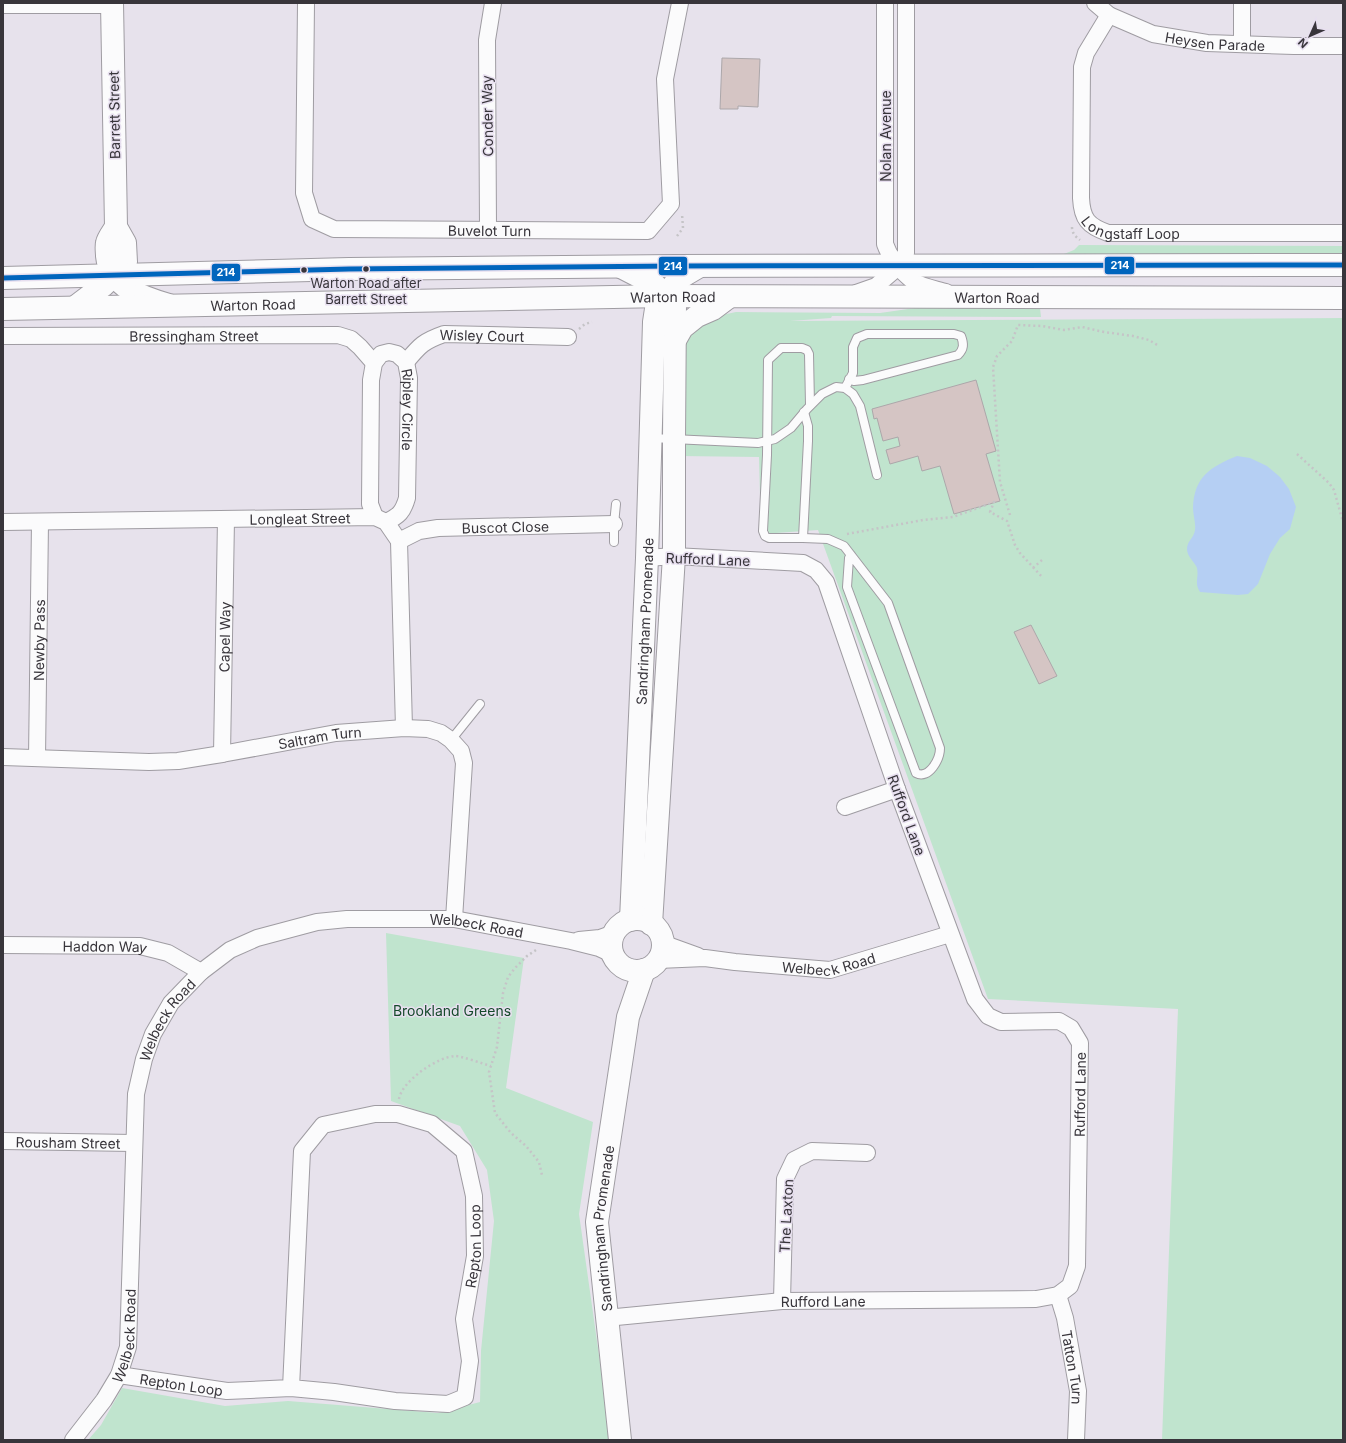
<svg xmlns="http://www.w3.org/2000/svg" width="1346" height="1443" viewBox="0 0 1346 1443" font-family="Inter,sans-serif">
<style>
.green{fill:#c0e4ce}
.water{fill:#b5cff3}
.building{fill:#d5c5c4;stroke:#aca7aa}
.lines{fill:none;stroke-linecap:round;stroke-linejoin:round}
.lane-casing{stroke:#9f9ca2;stroke-width:10}
.street-casing{stroke:#9f9ca2;stroke-width:18}
.secondary-casing{stroke:#9f9ca2;stroke-width:24}
.primary-casing{stroke:#9f9ca2;stroke-width:24}
.path{stroke:#c5c4c7;stroke-width:2.5;stroke-dasharray:2 3;stroke-linecap:butt}
.lane{stroke:#fbfbfc;stroke-width:8}
.street{stroke:#fbfbfc;stroke-width:16}
.secondary{stroke:#fbfbfc;stroke-width:22}
.primary{stroke:#fbfbfc;stroke-width:22}
.bus-1-casing{stroke:#e7dfef;stroke-width:8}
.bus-1{stroke:#0065bd;stroke-width:5}
.bus-dot{fill:#38353b;stroke:#e7dfef;stroke-width:1.5}
.labels{text-anchor:middle;dominant-baseline:central;stroke-width:3;stroke-linejoin:round;paint-order:stroke}
.bus-label{font-size:13px;fill:#38353b;stroke:#e7dfef}
.street-label{font-size:14px;fill:#38353b;stroke:#e7dfef}
.park-label{font-size:14px;fill:#154a2b;stroke:#e7dfef}
.line-badge{stroke:#e7dfef;stroke-width:1.5}
.badge-label{font-size:11px;text-anchor:middle;font-weight:bold;fill:#fff}
</style>
<rect width="100%" height="100%" fill="#e7e2ec"/>
<g class="green">
<polygon points="1079,245 1343,246 1343,258 1064,257 1064,254 1074,250"/>
<polygon points="922,307 1040,308 1041,317 832,316 831,318 790,321 1343,318 1343,1440 1162,1440 1178,1009 988,999 818,530 761,534 759,457 679,456 683,346 688,332 722,315 736,312 880,313"/>
<polygon points="386,933 524,958 506,1088 593,1122 579,1214 611,1440 88,1440 101,1425 122,1388 225,1406 288,1401 438,1413 480,1402 481,1351 494,1221 487,1170 460,1126 391,1101"/>
</g>
<path class="water" d="M1237,456L1250,458L1267,466L1280,477L1289,489L1296,507L1290,529L1280,538L1270,554L1258,584L1248,594L1238,595L1200,592C1194,583 1199,578 1197,568C1195,562 1187,557 1187,549C1187,541 1194,538 1195,530C1196,523 1193,515 1193,508C1194,477 1210,467 1237,456Z"/>
<g class="building">
<polygon points="722,58 760,59 758,107 738,106 738,109 720,109"/>
<polygon points="976,380 996,451 986,454 1000,501 954,514 940,466 922,471 918,456 890,464 886,450 900,446 898,437 883,441 877,418 874,419 872,409"/>
<polygon points="1031,625 1057,676 1039,684 1014,632"/>
</g>
<g class="lines">
<defs>
<g id="lane">
<path d="M845,388L853,373V347L857,338L867,334H954L961,336C964,344 964,349 958,355L863,380L854,381L849,379"/>
<polyline points="804,412 808,426 808,441 803,538 769,538 765,536 763,531 767,455 768,360 781,348 802,348 807,350 809,354 810,405"/>
<polyline points="651,438 758,443 775,439 791,428 807,409 822,394 836,387 845,388 853,394 860,406 877,475"/>
<path d="M803,538L828,539L844,546L888,603L940,748C940,759 929,780 916,773L847,587L849,558L851,555"/>
<polyline points="614,542 614,524 616,504"/>
<polyline points="451,740 480,704"/>
</g>
<g id="street">
<path id="s1" d="M306,3L304,193L312,219L334,229L648,231L671,204L665,79L680,3"/>
<path d="M885,3V244C890,258 901,272 913,281C922,287 936,289 946,292"/>
<path id="s2" d="M1095,3L1109,15L1153,34L1207,43L1294,46H1343"/>
<polyline points="3,5 112,5"/>
<path id="s3" d="M1109,15L1086,53L1082,67L1081,198C1082,219 1088,226 1108,233H1343"/>
<polyline points="1242,44 1242,3"/>
<polyline points="488,229 487,40 493,3"/>
<polyline points="856,293 876,286 896,269 906,253 906,3"/>
<path id="s4" d="M3,336L338,335L351,339L360,347L374,363"/>
<path id="s5" d="M406,362C420,345 424,341 444,334L568,337"/>
<path id="s6" d="M375,517L370,504L371,380L374,363L381,354L389,352L397,354L406,362L409,378L407,498C403,512 399,516 386,522"/>
<path id="s7" d="M3,522L375,517L386,522L399,541L404,728"/>
<path id="s8" d="M399,541L419,531L438,528L614,524"/>
<path id="s9" d="M222,754L226,519"/>
<path id="s10" d="M3,757L149,762L178,761L222,754L336,733L404,728L428,729L441,733L451,740L461,751L464,763L454,919"/>
<path id="s11" d="M37,758L40,522"/>
<polyline points="845,807 897,789"/>
<polyline points="579,940 600,938 614,933"/>
<polyline points="662,943 698,956"/>
<path id="s12" d="M3,945L140,946L168,953L201,972"/>
<path id="s13" d="M658,960L705,958L735,962L830,970L950,934"/>
<path id="s14" d="M3,1141L134,1143"/>
<path id="s15" d="M1058,1295L1065,1318L1078,1391L1076,1440"/>
<polyline points="782,1301 785,1179 794,1160 812,1151 867,1153"/>
<path id="s16" d="M606,1318L782,1301L1036,1299L1058,1295L1070,1286L1077,1266L1080,1043L1071,1028L1059,1021L1001,1022L988,1016L975,999L897,789L826,582L816,570L803,563L674,556L647,558"/>
<path id="s17" d="M119,1375L227,1391L291,1388L334,1392L395,1401L448,1404L465,1397L470,1361L464,1319L475,1256L474,1196L464,1151L432,1124L398,1114H375L323,1125L302,1151L291,1388"/>
<path id="s18" d="M73,1440L104,1400L119,1375L128,1347L136,1094L144,1059L153,1034L171,1003L201,972L230,950L257,938L317,922L347,919H454L571,941L599,948L612,954"/>
</g>
<g id="secondary">
<path d="M116,227C113,232 108,238 107,243C106,247 107,252 107,256C110,287 144,298 169,305"/>
<polyline points="621,267 654,284 675,305 674,439 674,556 651,924"/>
<polyline points="75,307 104,285 126,262 125,243 116,227 112,3"/>
<circle cx="637" cy="945" r="26"/>
<path id="s19" d="M631,920L647,558L654,322L656,309L678,279L700,266"/>
<path id="s20" d="M620,1440L597,1222L628,1017L644,970"/>
</g>
<g id="primary">
<polyline points="3,278 349,269 676,266 1343,265"/>
<path id="s21" d="M3,309L665,296L1343,298"/>
<polyline points="674,342 682,328 697,316 713,309 729,297"/>
</g>
</defs>
<use href="#lane" class="lane-casing"/>
<use href="#street" class="street-casing"/>
<use href="#secondary" class="secondary-casing"/>
<use href="#primary" class="primary-casing"/>
<g class="path">
<path d="M1072,227C1072,233 1075,236 1080,240"/>
<polyline points="677,236 683,228 682,214"/>
<polyline points="579,329 585,324 592,322"/>
<polyline points="1297,454 1329,483 1334,490 1343,522"/>
<polyline points="1010,515 1000,482 993,367 997,356 1012,341 1018,325 1042,326 1064,330 1082,327 1104,332 1133,336 1149,340 1159,346"/>
<polyline points="847,534 923,520 953,517 994,502 990,512 1007,521 1015,545 1020,553 1043,578"/>
<polyline points="1033,568 1042,560"/>
<polyline points="536,950 527,956 515,968 508,977 503,993 497,1047 489,1072 495,1113 511,1133 526,1146 539,1162 542,1175"/>
<path d="M399,1099C402,1081 437,1057 455,1056C462,1056 483,1064 491,1066"/>
</g>
<use href="#lane" class="lane"/>
<use href="#street" class="street"/>
<use href="#secondary" class="secondary"/>
<use href="#primary" class="primary"/>
<defs>
<polyline id="bus-1" points="3,278 349,269 676,266 1343,265"/>
</defs>
<use href="#bus-1" class="bus-1-casing"/>
<use href="#bus-1" class="bus-1"/>
</g>
<g class="bus-dot">
<circle cx="366" cy="269" r="3.5"/>
<circle cx="304" cy="270" r="3.5"/>
</g>
<g class="labels">
<g class="bus-label">
<text x="366" y="283">Warton Road after<tspan x="366" dy="16">Barrett Street</tspan></text>
</g>
<g class="street-label">
<text stroke="none"><textPath href="#s2" startOffset="129">Heysen Parade</textPath></text>
<text transform="translate(114 115) rotate(-91)">Barrett Street</text>
<text transform="translate(487 116) rotate(-91)">Conder Way</text>
<text transform="translate(885 136) rotate(-90)">Nolan Avenue</text>
<text stroke="none"><textPath href="#s3" startOffset="260">Longstaff Loop</textPath></text>
<text stroke="none"><textPath href="#s1" startOffset="397">Buvelot Turn</textPath></text>
<text stroke="none"><textPath href="#s21" startOffset="670">Warton Road</textPath></text>
<text stroke="none"><textPath href="#s21" startOffset="994">Warton Road</textPath></text>
<text stroke="none"><textPath href="#s21" startOffset="250">Warton Road</textPath></text>
<text stroke="none"><textPath href="#s4" startOffset="191">Bressingham Street</textPath></text>
<text stroke="none"><textPath href="#s5" startOffset="86">Wisley Court</textPath></text>
<text stroke="none"><textPath href="#s6" startOffset="243">Ripley Circle</textPath></text>
<text stroke="none"><textPath href="#s7" startOffset="297">Longleat Street</textPath></text>
<text stroke="none"><textPath href="#s8" startOffset="109">Buscot Close</textPath></text>
<text transform="translate(708 559) rotate(2)">Rufford Lane</text>
<text stroke="none"><textPath href="#s19" startOffset="299">Sandringham Promenade</textPath></text>
<text stroke="none"><textPath href="#s9" startOffset="117">Capel Way</textPath></text>
<text stroke="none"><textPath href="#s11" startOffset="118">Newby Pass</textPath></text>
<text stroke="none"><textPath href="#s10" startOffset="319">Saltram Turn</textPath></text>
<text transform="translate(907 815) rotate(70)">Rufford Lane</text>
<text stroke="none"><textPath href="#s18" startOffset="792">Welbeck Road</textPath></text>
<text stroke="none"><textPath href="#s12" startOffset="102">Haddon Way</textPath></text>
<text stroke="none"><textPath href="#s13" startOffset="172">Welbeck Road</textPath></text>
<text stroke="none"><textPath href="#s18" startOffset="444">Welbeck Road</textPath></text>
<text stroke="none"><textPath href="#s16" startOffset="661">Rufford Lane</textPath></text>
<text stroke="none"><textPath href="#s14" startOffset="65">Rousham Street</textPath></text>
<text transform="translate(786 1216) rotate(-87)">The Laxton</text>
<text stroke="none"><textPath href="#s20" startOffset="213">Sandringham Promenade</textPath></text>
<text stroke="none"><textPath href="#s17" startOffset="502">Repton Loop</textPath></text>
<text stroke="none"><textPath href="#s16" startOffset="218">Rufford Lane</textPath></text>
<text stroke="none"><textPath href="#s18" startOffset="120">Welbeck Road</textPath></text>
<text stroke="none"><textPath href="#s15" startOffset="74">Tatton Turn</textPath></text>
<text stroke="none"><textPath href="#s17" startOffset="63">Repton Loop</textPath></text>
</g>
<g class="park-label">
<text x="452" y="1010">Brookland Greens</text>
</g>
</g>
<g class="line-badge">
<rect x="1104" y="256" width="31" height="19" rx="4" fill="#0065bd"/>
<rect x="658" y="256" width="30" height="20" rx="4" fill="#0065bd"/>
<rect x="211" y="263" width="30" height="19" rx="4" fill="#0065bd"/>
</g>
<g class="badge-label">
<text x="1120" y="269">214</text>
<text x="673" y="270">214</text>
<text x="226" y="276">214</text>
</g>
<rect width="1346" height="1443" fill="none" stroke="#38353b" stroke-width="8"/>
<g transform="translate(1310 36) rotate(225)" stroke="#e7dfef" stroke-width="3" paint-order="stroke">
<path d="M0-3L7 15L0 10L-7 15Z" fill="#38353b"/>
<text y="-6" font-size="11" font-weight="bold" text-anchor="middle" fill="#38353b">N</text>
</g>
</svg>
